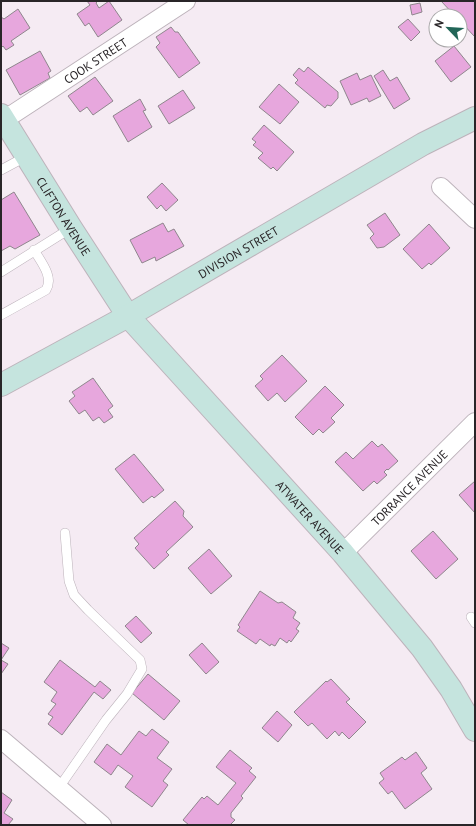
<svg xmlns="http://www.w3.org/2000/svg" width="476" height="826" viewBox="0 0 476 826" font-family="'PT Sans',sans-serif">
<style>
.building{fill:#e7a7dd;stroke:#8f868d}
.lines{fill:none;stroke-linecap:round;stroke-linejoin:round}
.lane-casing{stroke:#bdb3bb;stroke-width:10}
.street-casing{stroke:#bdb3bb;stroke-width:20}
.secondary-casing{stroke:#bdb3bb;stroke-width:24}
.lane{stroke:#fff;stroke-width:9}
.street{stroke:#fff;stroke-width:18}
.secondary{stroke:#c5e4de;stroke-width:22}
.labels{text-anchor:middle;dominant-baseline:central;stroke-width:4;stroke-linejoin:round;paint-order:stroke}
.street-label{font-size:12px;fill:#292528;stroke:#fff}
</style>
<rect width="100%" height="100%" fill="#f5ebf3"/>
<g class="building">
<polygon points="87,1 98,1 96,3 99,8 109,1 122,20 98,37 89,23 85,26 77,14 90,5"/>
<polygon points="441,1 475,1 475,37 460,21 460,16 455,16"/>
<polygon points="420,3 422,12 412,15 410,5"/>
<polygon points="18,9 30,28 11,41 14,45 6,50 3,46 1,48 1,17 4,19"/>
<polygon points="408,19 420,32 411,41 398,27"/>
<polygon points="171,27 175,32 178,32 200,63 179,78 156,47 160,43 156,37"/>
<polygon points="454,46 471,67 451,82 435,61"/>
<polygon points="40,51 51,71 48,73 50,78 20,95 6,70"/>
<polygon points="308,67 338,92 338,98 331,106 327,105 325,108 295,83 298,80 293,75 299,68 304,72"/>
<polygon points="383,70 390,81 397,77 410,99 394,109 374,76"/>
<polygon points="357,73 360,80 371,75 381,96 369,102 367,98 351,105 340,81"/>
<polygon points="95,77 113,101 93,115 87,107 80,112 68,96"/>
<polygon points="279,84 299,102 280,124 259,107"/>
<polygon points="183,90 195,108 169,124 158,106"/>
<polygon points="140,99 146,110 143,111 152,127 128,142 113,116"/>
<polygon points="264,125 294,152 277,171 273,167 271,169 258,158 263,153 253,145 256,142 252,139"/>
<polygon points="162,183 178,200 166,211 161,205 157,209 147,197"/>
<polygon points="14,192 40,235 15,249 10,246 1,251 1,200"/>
<polygon points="385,213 400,235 384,247 377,248 370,238 374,234 367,225"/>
<polygon points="163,223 168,232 174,229 184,246 156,261 155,257 142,263 130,240"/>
<polygon points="429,224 450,248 431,265 429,263 422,269 403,249"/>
<polygon points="282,355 307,381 285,402 277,393 268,401 255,386 263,379 260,376"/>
<polygon points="93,378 113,406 108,410 113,417 104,423 99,417 93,421 85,410 79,414 69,401 75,396 72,392"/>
<polygon points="325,386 344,405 331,418 335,422 323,433 319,429 313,435 295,417"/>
<polygon points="372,441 378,447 382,444 398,461 388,470 387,469 384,472 387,475 377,484 374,481 363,491 335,462 346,452 353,459"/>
<polygon points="134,454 164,490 154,498 152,496 143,503 115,469"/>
<polygon points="475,481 475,513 459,495"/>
<polygon points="175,501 184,511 183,516 193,527 166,552 169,555 154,569 135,548 139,544 134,538"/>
<polygon points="433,531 458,559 436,579 411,551"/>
<polygon points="209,549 232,576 211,594 188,568"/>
<polygon points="260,591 278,603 282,602 296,612 293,618 300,623 296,629 299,631 291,642 289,640 287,643 280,638 275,646 271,644 270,646 260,639 256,644 237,631 240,627 238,625"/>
<polygon points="136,616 152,633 141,643 125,626"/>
<polygon points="1,643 9,648 1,660 8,664 1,674"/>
<polygon points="202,643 219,662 206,674 189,655"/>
<polygon points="60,660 95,687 100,681 111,690 103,699 94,692 62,735 48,724 53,717 48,714 56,704 51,701 57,692 44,682"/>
<polygon points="148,674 180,701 164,720 132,693"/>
<polygon points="331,679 350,699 346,702 366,722 349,739 342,732 339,736 335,731 327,739 312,723 308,726 294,712 326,681 327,682"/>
<polygon points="277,711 292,725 278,742 262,728"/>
<polygon points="152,729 169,742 157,758 172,769 163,781 168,785 152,807 125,787 133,776 118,765 111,775 94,762 107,744 121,755 139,731 146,736"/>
<polygon points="230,750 252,768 249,771 256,777 241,796 243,798 231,813 231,817 235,820 230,825 189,825 183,820 202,797 204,799 207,796 218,805 236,783 216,767"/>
<polygon points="416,752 427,768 421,773 432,789 405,809 392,791 388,794 379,783 384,779 380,773 402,757 405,760"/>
<polygon points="1,792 12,800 4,813 13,819 8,825 1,825"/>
</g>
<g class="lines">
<defs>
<g id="lane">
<polyline points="1,170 27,156"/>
<polyline points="1,272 71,228"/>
<path d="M1,315L46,290C54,277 41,262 34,250"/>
<polyline points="471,617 475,623"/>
<polyline points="58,789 106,720 127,694 142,669 140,660 88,610 74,595 69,581 65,533"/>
</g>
<g id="street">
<path id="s1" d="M4,120L186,1"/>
<polyline points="441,187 475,219"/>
<path id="s2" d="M343,553L475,422"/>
<polyline points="1,739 102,825"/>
</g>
<g id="secondary">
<path id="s3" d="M1,115L71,228L128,316L343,553L422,648L451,689L475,730"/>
<path id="s4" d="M1,385L128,316L423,144L475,118"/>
</g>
</defs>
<use href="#lane" class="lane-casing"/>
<use href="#street" class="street-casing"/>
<use href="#secondary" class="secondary-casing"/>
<use href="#lane" class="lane"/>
<use href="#street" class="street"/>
<use href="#secondary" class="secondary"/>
</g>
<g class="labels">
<g class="street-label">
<text stroke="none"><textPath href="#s1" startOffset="109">COOK STREET</textPath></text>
<text stroke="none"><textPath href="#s3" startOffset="119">CLIFTON AVENUE</textPath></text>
<text stroke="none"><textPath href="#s4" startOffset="272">DIVISION STREET</textPath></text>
<text stroke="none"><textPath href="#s2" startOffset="93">TORRANCE AVENUE</textPath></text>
<text stroke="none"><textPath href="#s3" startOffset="509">ATWATER AVENUE</textPath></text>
</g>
</g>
<rect width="476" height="826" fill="none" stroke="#292528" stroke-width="4"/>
<g transform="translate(448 28) rotate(295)"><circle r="19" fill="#ffffff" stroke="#a9a8a9"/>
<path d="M0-3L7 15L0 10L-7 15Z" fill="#226658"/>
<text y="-6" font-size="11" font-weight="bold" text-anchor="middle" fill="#292528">N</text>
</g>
</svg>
